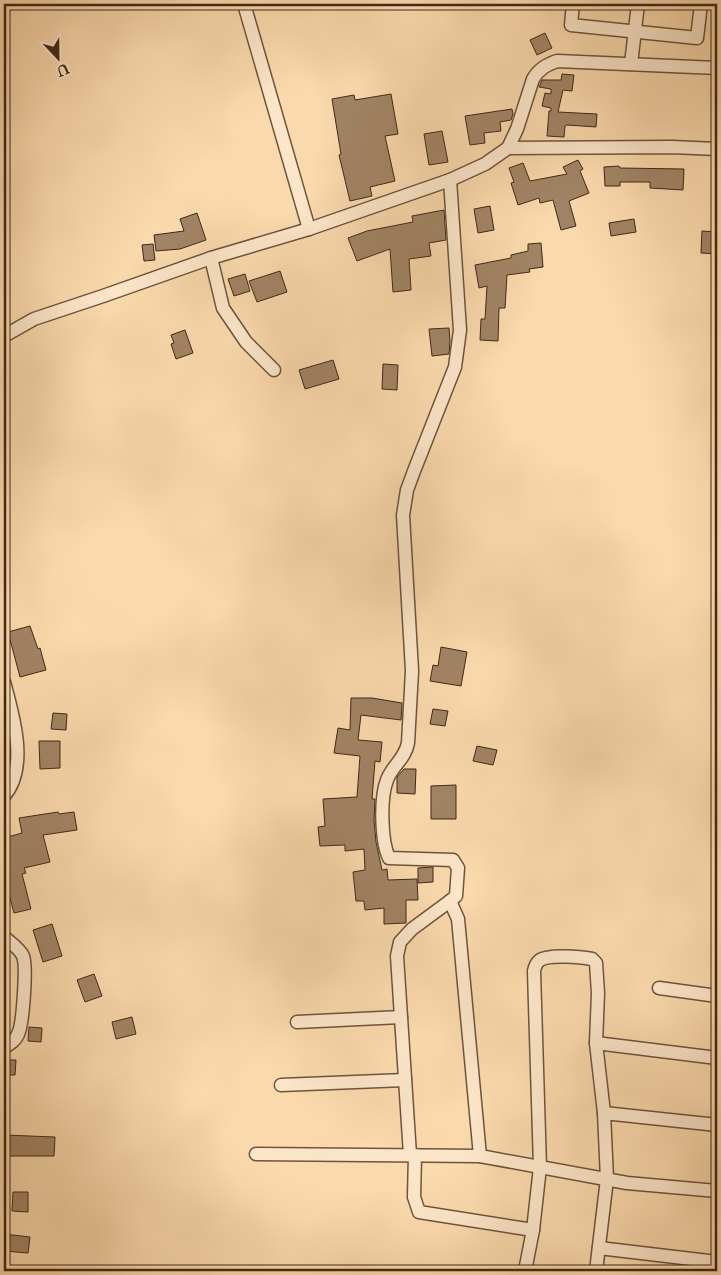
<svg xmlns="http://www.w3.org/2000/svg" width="721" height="1275" viewBox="0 0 721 1275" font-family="'IM FELL Double Pica',serif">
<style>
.building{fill:#a18465;stroke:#402818}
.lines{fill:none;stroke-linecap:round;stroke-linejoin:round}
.minor-casing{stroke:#6e543d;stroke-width:15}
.minor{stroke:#fce6c9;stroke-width:12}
</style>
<rect width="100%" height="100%" fill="#fad9ac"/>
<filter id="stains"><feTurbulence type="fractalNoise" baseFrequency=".004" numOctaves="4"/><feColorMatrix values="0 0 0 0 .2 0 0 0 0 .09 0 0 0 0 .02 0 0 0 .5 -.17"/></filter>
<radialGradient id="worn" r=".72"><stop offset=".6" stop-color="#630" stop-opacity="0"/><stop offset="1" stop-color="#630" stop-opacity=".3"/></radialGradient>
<g class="building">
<polygon points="545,33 552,48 537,55 530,40"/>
<polygon points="562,74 574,75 572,91 563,90 558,112 597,114 596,127 567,125 565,126 564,137 547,136 549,111 551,111 551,108 542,106 545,93 551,94 551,89 539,87 542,80 561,80"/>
<polygon points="391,94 398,134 385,136 395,181 370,187 372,196 350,201 339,155 341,154 332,99 354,95 355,100"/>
<polygon points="512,109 513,114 511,120 500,122 501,131 484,133 485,143 470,145 465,116"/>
<polygon points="442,131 448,162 429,165 424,134"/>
<polygon points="578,160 583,169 580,171 589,193 569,201 576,226 561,230 553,200 540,203 539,198 518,205 511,183 514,182 509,168 523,163 530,181 567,174 563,167"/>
<polygon points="619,166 620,168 684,169 683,190 650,188 650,182 620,182 620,186 605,186 604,167"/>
<polygon points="490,206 494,230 478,233 474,209"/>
<polygon points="444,210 446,240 429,243 431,256 409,259 411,290 393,292 390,249 357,261 348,238 367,231 413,222 412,216"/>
<polygon points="197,213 206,240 180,249 156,251 154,235 184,231 180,219"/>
<polygon points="634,219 636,232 611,236 609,223"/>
<polygon points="702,231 717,232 717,254 701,253"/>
<polygon points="541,243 543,267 529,269 530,272 507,275 505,308 499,308 498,341 480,340 481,319 485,319 487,286 479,288 475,265 511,258 511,255 528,251 528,244"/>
<polygon points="153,244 155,260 144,261 142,245"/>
<polygon points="280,271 287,292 257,302 249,281"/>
<polygon points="245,274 250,291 234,296 228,279"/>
<polygon points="449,328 450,341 449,354 432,356 429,329"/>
<polygon points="185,330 193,353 176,359 171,344 174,343 171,335"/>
<polygon points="333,360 339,379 305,389 299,370"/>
<polygon points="383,364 398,365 397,390 382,389"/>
<polygon points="30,626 38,649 40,648 46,670 20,677 8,632"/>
<polygon points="441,647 467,652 461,686 430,681 433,665 438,666"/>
<polygon points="351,698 372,698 402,703 401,720 361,715 358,740 382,742 380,762 375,761 372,799 375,799 374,820 376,842 382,870 387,869 388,880 417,879 418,900 406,900 406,923 384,924 384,908 365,910 364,901 356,901 353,872 365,870 364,849 345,851 345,845 320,846 318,827 325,826 323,799 357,797 360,756 334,753 338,728 350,730"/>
<polygon points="433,709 448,711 445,726 430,724"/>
<polygon points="53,713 67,714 66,730 51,729"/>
<polygon points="39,741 60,741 60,768 40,769"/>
<polygon points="477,746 497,750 493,765 473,761"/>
<polygon points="404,769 416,769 415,794 397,793 397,777"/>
<polygon points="456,785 456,819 431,819 431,786"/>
<polygon points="58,812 59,814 74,812 77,830 43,835 50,862 24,868 26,873 22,874 31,909 14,913 4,876 4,838 22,833 19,818"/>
<polygon points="433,867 433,882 418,883 418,868"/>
<polygon points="52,924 62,956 43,962 33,930"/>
<polygon points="94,974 102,996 85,1002 77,980"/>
<polygon points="132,1017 136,1034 116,1039 112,1022"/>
<polygon points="29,1027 42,1028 41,1042 28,1041"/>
<polygon points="4,1060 16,1060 15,1075 4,1075"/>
<polygon points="4,1135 55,1137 54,1156 4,1156"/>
<polygon points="13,1192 28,1192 28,1212 12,1211"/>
<polygon points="4,1234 30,1237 28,1253 4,1251"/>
</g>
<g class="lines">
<defs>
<g id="minor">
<polyline points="244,4 309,229"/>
<polyline points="573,4 571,25 697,38 701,4"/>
<polyline points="631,64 638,4"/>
<polyline points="508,148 672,147 717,149"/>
<path d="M450,180L460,330L455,367L414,471L407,490L403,515L412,671L408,743C405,759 392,766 387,780C380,798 381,841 389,858L453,860L458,868L456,896L450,901L458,919L480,1156"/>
<polyline points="211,258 223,308 246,342 274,370"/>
<path d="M4,336L34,319L103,296L211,258L309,229L450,180L485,164L508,148L517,129L533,79C539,69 546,65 557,61L717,68"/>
<path d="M4,682C13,715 29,768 4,796"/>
<path d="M4,937C10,942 20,949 23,956C27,966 23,1025 18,1034C16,1040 9,1045 4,1047"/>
<polyline points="659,988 717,996"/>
<polyline points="297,1022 401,1017"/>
<polyline points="596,1043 717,1058"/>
<polyline points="281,1085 405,1080"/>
<polyline points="604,1113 717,1125"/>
<polyline points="256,1154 480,1156 627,1183 717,1191"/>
<polyline points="410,1155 397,956 400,942 412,929 450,901"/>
<polyline points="415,1155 414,1197 419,1212 533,1230"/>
<polyline points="599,1248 717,1262"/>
<path d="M525,1271L533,1230L540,1167L534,971C535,966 536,963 540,960C549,954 581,957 592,959L596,963L598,993L596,1043L604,1113L607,1179L596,1271"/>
</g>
</defs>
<use href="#minor" class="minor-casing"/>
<use href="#minor" class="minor"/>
</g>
<rect width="721" height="1275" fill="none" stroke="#fad9ac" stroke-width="20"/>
<rect x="5" y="5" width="711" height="1265" fill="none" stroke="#402818" stroke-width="2.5"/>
<rect x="10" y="10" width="701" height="1255" fill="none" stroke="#402818"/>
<g transform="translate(58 58) rotate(158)" stroke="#fce6c9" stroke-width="4" paint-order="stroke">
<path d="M0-4L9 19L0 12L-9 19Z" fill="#402818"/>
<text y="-8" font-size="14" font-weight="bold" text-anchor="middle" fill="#402818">U</text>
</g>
<rect width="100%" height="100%" filter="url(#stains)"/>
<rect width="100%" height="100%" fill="url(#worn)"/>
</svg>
